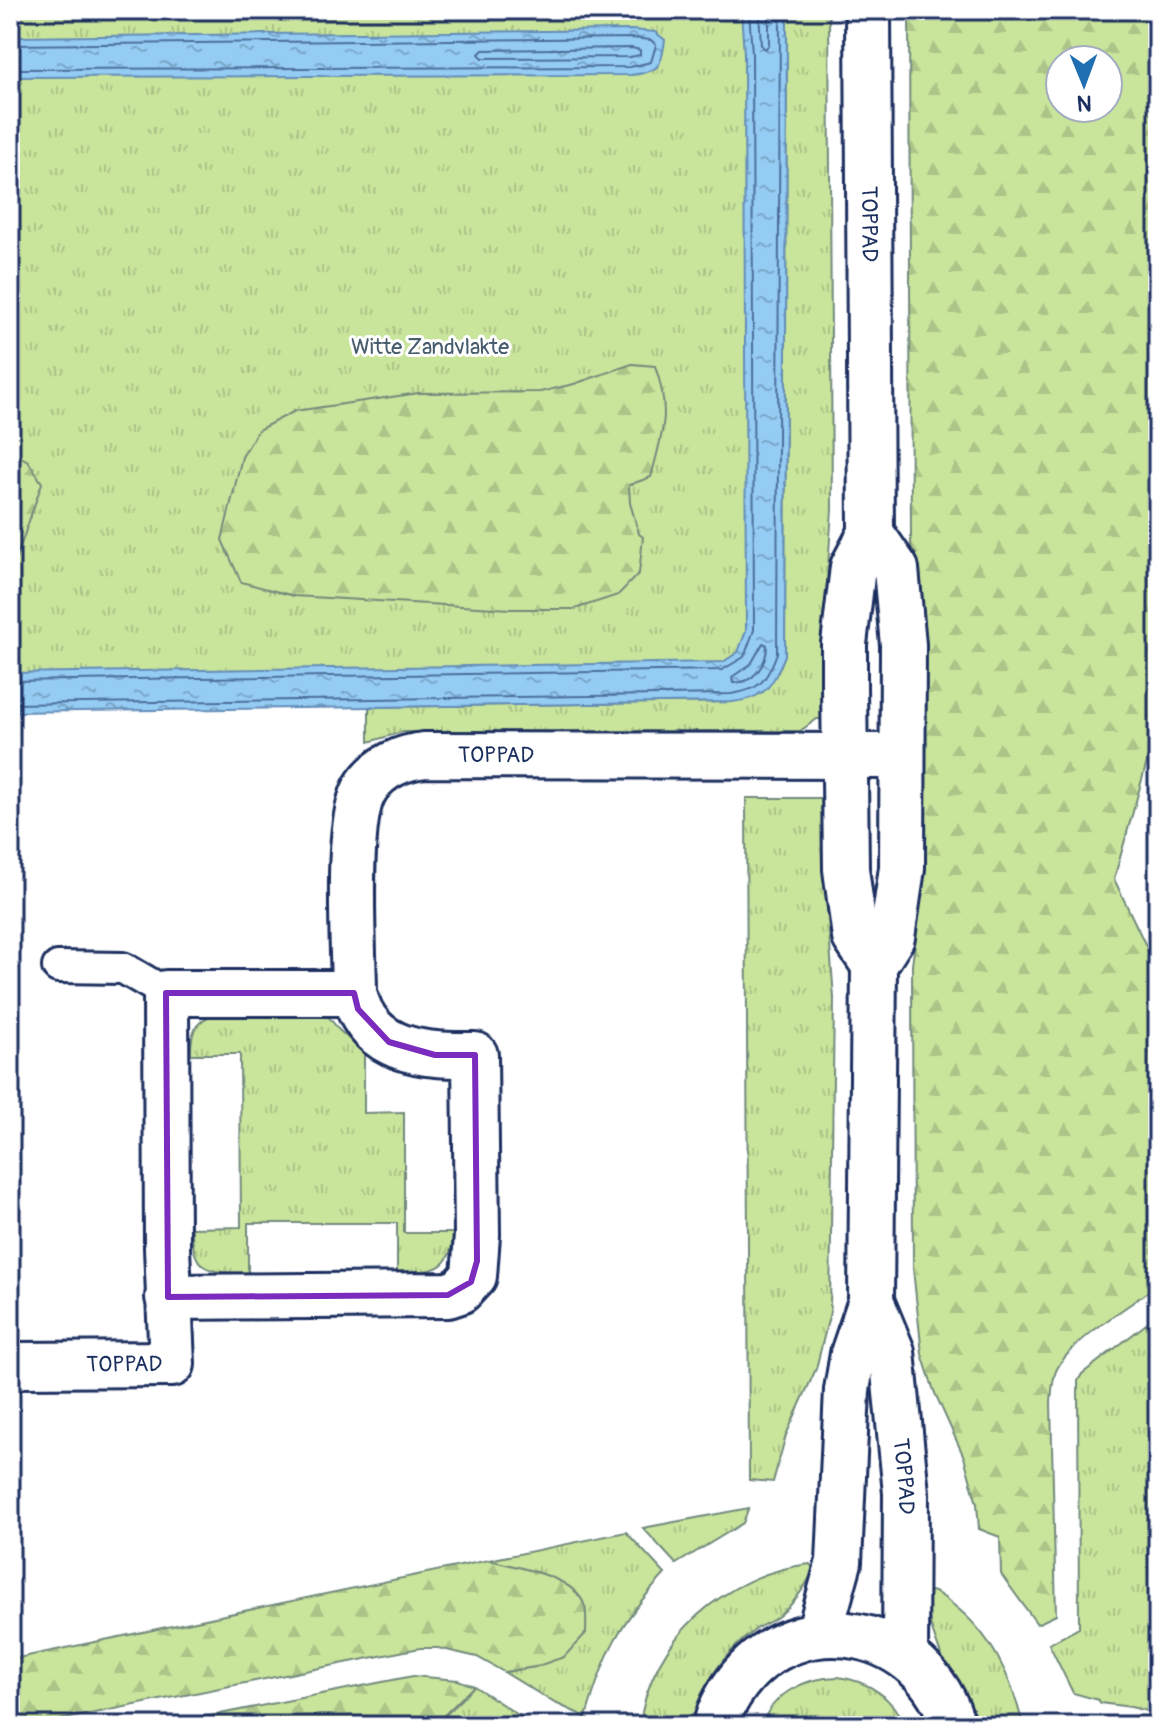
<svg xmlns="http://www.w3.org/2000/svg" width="1168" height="1736" viewBox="0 0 1168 1736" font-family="Pangolin,sans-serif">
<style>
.grass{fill:url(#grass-tufts);stroke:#728a7c;stroke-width:2}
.forest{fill:url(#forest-firs);stroke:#728a7c;stroke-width:2;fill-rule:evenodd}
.water{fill:url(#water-ripples);stroke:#648db8;stroke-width:2}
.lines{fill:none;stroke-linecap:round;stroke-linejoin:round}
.shore{stroke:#4c6e9a;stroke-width:2}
.lane-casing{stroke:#1b2f5e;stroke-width:36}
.street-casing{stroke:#1b2f5e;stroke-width:50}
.secondary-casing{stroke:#1b2f5e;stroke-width:50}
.lane{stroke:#fff;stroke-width:30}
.street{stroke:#fff;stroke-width:44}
.secondary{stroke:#fff;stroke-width:44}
.marked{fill:none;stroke:#7b2cbf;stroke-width:6;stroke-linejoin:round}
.labels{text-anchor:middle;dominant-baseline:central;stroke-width:6;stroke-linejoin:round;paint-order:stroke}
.street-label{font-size:22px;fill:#1b2f5e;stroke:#fff}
.park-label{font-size:22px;fill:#465c6d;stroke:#fff}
</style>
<defs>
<pattern id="grass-tufts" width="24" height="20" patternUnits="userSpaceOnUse" patternTransform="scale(2)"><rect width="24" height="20" fill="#c9e49b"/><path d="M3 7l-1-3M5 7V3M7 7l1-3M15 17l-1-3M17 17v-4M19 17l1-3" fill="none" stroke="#acc488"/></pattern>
<pattern id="forest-firs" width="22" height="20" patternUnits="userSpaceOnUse" patternTransform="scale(2)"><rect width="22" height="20" fill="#c9e49b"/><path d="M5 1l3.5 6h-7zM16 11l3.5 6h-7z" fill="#acc488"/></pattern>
<pattern id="water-ripples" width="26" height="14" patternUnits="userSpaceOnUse" patternTransform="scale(2)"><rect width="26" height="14" fill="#95ccf4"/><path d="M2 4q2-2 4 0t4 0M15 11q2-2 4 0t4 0" fill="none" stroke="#79a6c9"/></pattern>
</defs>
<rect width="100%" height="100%" fill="#fff"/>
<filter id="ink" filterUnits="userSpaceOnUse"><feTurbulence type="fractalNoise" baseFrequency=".0125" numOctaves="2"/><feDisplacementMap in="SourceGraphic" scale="16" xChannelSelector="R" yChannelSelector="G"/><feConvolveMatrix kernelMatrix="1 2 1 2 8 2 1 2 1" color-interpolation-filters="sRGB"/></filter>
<g filter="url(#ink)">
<g class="grass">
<polygon points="10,10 773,10 769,652 735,684 10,691"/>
<polygon points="787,10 829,10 832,509 825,612 821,719 817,719 800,731 402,732 369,742 369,707 732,702 778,672 785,655"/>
<polygon points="746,798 824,798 824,868 834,998 830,1312 816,1369 786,1435 773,1482 749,1480"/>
<path d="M213,1015L328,1016L339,1030L364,1052V1113L404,1112V1233H453C452,1274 430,1271 397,1272V1223H248V1273C208,1272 192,1273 192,1228L241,1227L240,1054H191C191,1035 193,1022 213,1015Z"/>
<polygon points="1158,1317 1158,1714 1131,1707 1100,1703 1099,1700 1073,1693 1049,1644 1079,1628 1078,1381 1082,1374 1150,1321"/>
<polygon points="749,1508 743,1523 676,1564 643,1528"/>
<path d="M626,1532L665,1574C618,1624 605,1652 586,1717L553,1702L504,1672L535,1667L489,1560Z"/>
<path d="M810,1564L814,1570C805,1587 793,1606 776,1618C769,1623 761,1625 755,1630C722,1654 701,1688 690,1726H640C649,1639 727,1573 810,1564Z"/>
<path d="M930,1591C939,1592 944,1598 951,1603C992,1634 1012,1678 1023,1726H985L968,1704L962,1686L942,1658L930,1624L927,1596Z"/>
<path d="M838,1677C869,1681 892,1697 905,1726H761C773,1693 804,1678 838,1677Z"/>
<polygon points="474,1686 535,1726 435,1726"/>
</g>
<g class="forest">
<path d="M909,10H1158V723L1114,879L1158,971V1289L1146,1293C1121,1312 1069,1342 1056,1371C1052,1381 1052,1392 1051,1402L1056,1615L1037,1624L1001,1574L1000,1537L979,1529L977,1504L964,1457L934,1391L922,1354L913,1269L912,965L923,881L922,643L911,544ZM1060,60H1108V108H1060Z"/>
<path d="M632,364L655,366C671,412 663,431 651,477L629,485L630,503L639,534L643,537L639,573L618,595L575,609H511L294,596L241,582L222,540L242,457L258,430L295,411L419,393L540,392L574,384Z"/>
<polygon points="10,451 28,461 42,483 16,559 10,566"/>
<path d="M489,1560C516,1567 577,1576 585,1607C587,1615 586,1625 586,1633L564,1657L535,1667L504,1672L477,1657L438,1648H420L35,1725L10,1726V1654L18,1658Z"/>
<polygon points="413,1676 458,1680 474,1686 433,1726 159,1726"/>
</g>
<g class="water">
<path d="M741,10H787L785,655C772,686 767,698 732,702L10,712V673L723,662L738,652L746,631L744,54Z"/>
<path d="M632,30L655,32L665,40C661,67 659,72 631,75L10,77V37Z"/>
</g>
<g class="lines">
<g class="shore">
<polyline points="759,10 761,45 765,49 769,45 769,10"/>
<polyline points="10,45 632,38 651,40 656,45 651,62 630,67 10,69"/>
<polygon points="632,48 640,50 640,55 630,57 483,58 479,54 483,50"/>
<path d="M763,643L767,645C767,665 753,684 733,683L732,677L751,664Z"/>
<polyline points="10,681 722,670 744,657 754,630 752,54 749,10"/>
<path d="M10,704L731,694C761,690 767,680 777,653L780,10"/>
</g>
<defs>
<polyline id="lane" points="58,967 123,968 166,993"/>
<g id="street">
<path id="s1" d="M168,1297L448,1295L460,1291L474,1276L477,1235L475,1055C425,1056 368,1053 354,993C354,950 344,817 367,786C380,767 403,757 425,755L902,756"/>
<path id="s2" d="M10,1370L16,1365L172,1364L167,1248L166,993H354"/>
</g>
<g id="secondary">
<path id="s3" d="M868,10L871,533L853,567L844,644V684L846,869L855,937L874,965"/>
<path id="s4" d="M871,1301L892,1352L906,1493L905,1656"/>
<polyline points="819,1634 839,1562 847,1390 853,1354 871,1301 874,965 892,937 902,868 903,645 896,569 871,533"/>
<path d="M716,1726C719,1710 728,1695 737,1683C800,1600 926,1628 953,1726"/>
</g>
</defs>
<use href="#lane" class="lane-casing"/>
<use href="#street" class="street-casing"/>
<use href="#secondary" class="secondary-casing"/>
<use href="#lane" class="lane"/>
<use href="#street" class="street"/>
<use href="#secondary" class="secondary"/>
</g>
</g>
<path class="marked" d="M166,993H354L358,1009L389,1042L435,1055H475L477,1261L471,1282L448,1295L168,1297Z"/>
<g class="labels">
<g class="street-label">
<text stroke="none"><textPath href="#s3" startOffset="214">TOPPAD</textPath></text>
<text stroke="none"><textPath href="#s1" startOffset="1032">TOPPAD</textPath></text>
<text stroke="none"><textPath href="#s2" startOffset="116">TOPPAD</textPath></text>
<text stroke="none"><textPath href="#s4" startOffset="180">TOPPAD</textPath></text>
</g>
<g class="park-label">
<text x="430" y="347">Witte Zandvlakte</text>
</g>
</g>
<rect width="1168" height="1736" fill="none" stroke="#fff" stroke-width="40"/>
<rect x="20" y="20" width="1128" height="1696" fill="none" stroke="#1b2f5e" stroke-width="3" filter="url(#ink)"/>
<g transform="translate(1084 84) rotate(179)"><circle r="38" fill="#ffffff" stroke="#a4acbf" stroke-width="2"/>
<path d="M0-6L14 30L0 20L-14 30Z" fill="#1f6fb2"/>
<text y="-12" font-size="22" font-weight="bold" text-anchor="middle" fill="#1b2f5e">N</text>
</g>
</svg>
